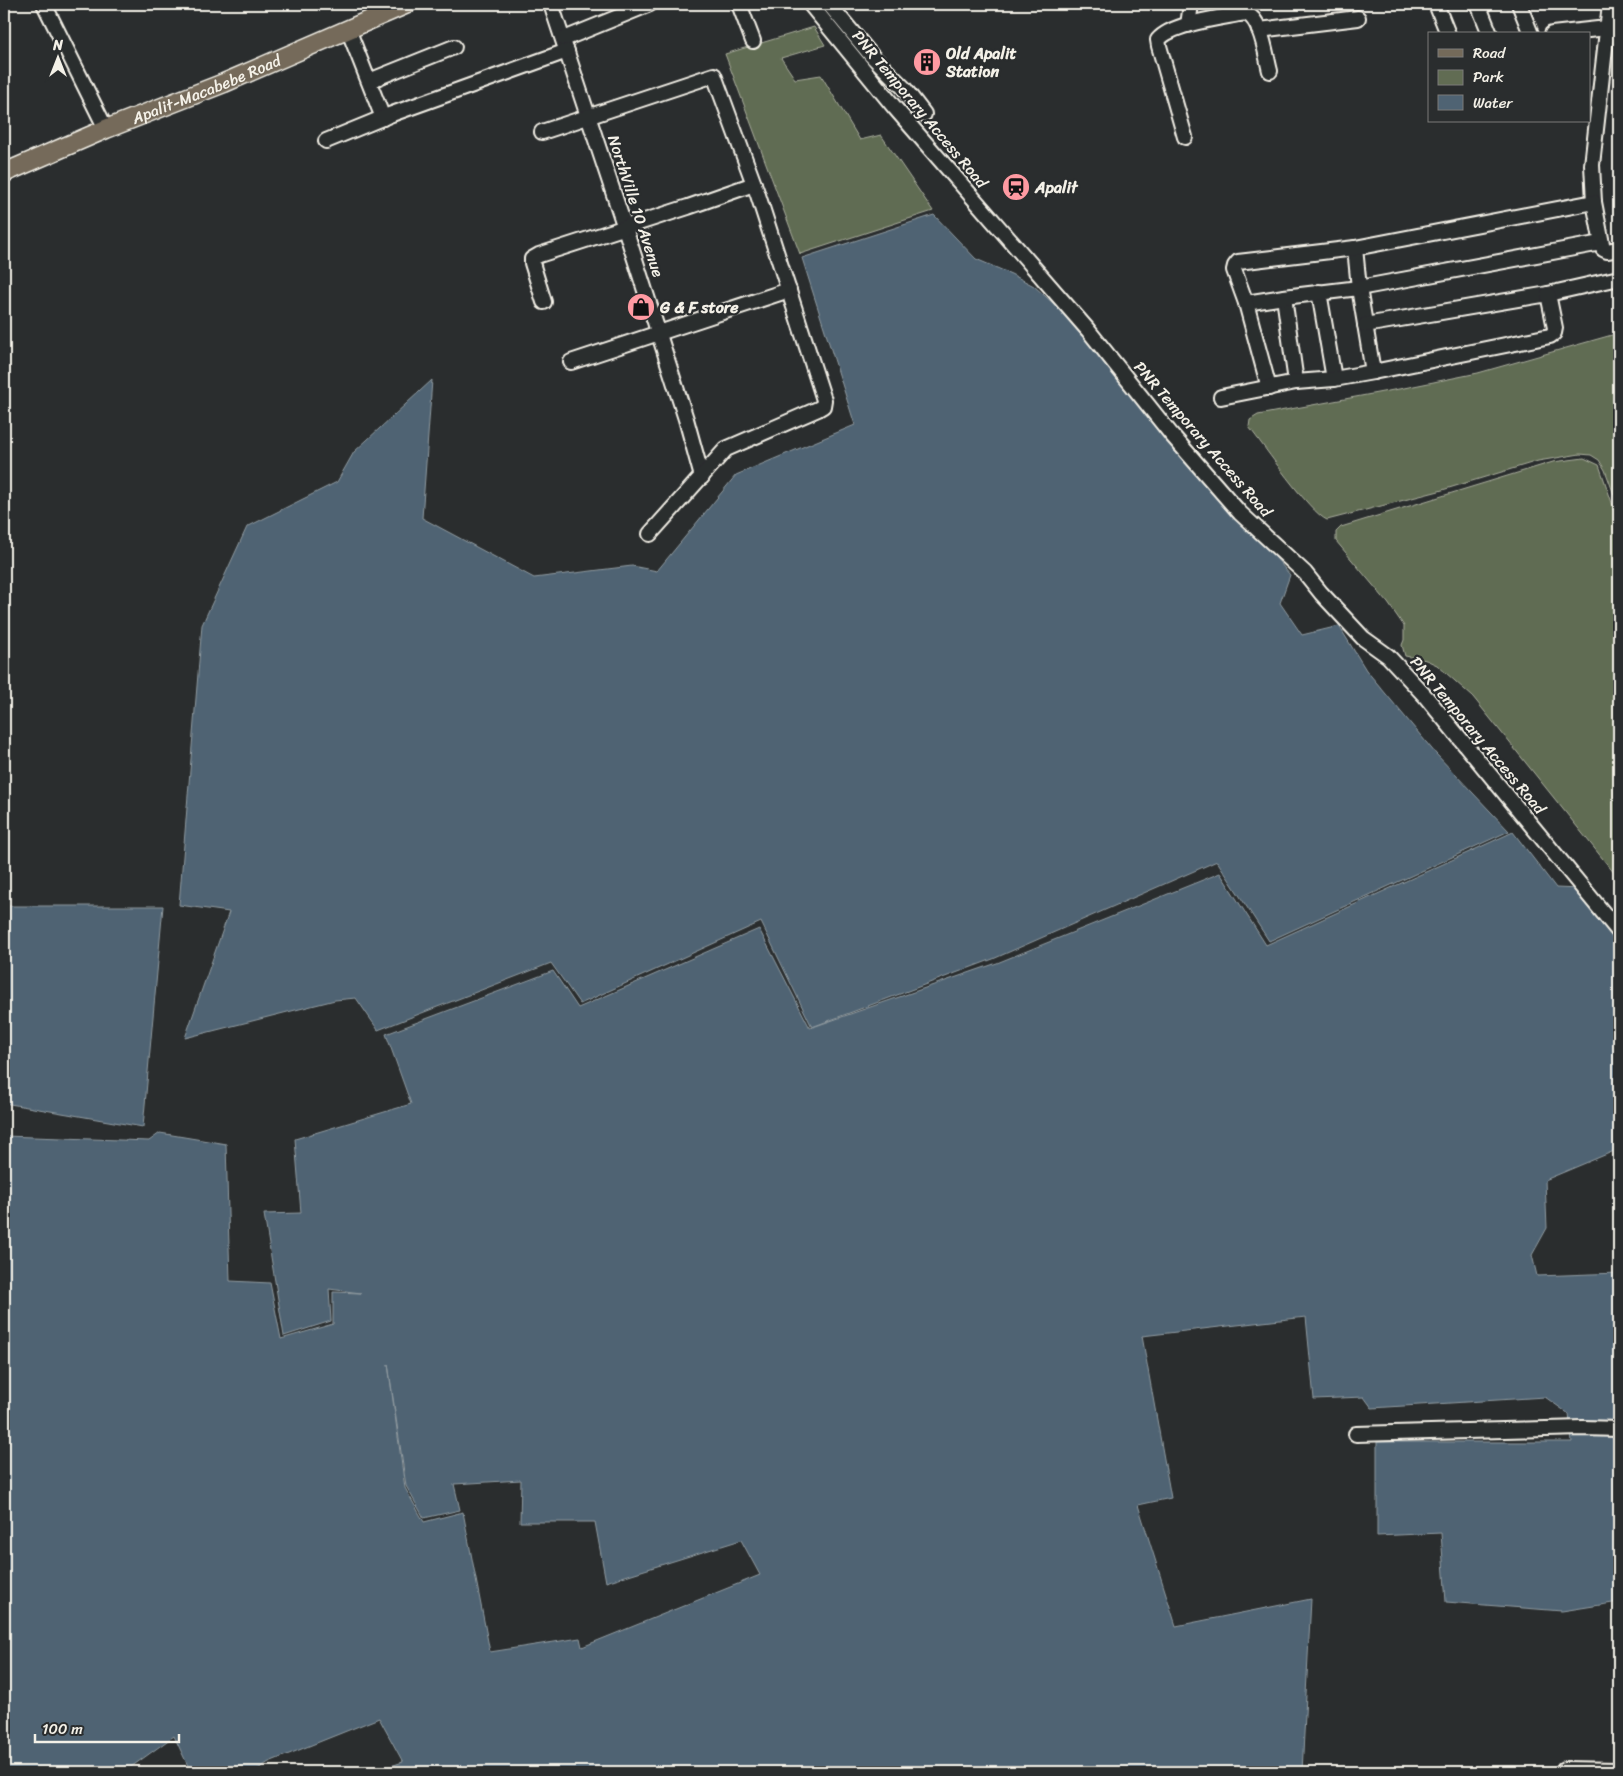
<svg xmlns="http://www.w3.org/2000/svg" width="1623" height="1776" viewBox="0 0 1623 1776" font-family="Sriracha,sans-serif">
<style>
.green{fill:#616c53;stroke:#aaae9e}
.water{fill:#4f6373;stroke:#919ca2;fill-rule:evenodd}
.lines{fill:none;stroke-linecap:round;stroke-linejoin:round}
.minor-casing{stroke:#f4f1e8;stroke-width:18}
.major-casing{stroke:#f4f1e8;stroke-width:21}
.minor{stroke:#2a2d2e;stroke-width:14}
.major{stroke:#746a5a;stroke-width:18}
.labels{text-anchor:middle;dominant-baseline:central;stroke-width:4.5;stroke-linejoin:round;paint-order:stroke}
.poi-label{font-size:16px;font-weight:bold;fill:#f4f1e8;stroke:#2a2d2e;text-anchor:start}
.street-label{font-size:16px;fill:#f4f1e8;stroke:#2a2d2e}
</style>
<rect width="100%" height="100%" fill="#2a2d2e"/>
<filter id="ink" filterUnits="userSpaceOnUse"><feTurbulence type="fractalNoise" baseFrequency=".02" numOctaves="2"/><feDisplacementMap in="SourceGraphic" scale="10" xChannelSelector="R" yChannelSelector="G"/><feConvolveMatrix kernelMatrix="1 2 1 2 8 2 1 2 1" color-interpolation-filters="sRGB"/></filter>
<g filter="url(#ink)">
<g class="green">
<polygon points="814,27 825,45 781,58 795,79 821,75 860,140 881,135 933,211 800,254 725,54"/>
<path d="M1619,333V508L1605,470L1599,460L1591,455L1580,454L1538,461L1439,491L1327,520C1309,512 1264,446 1249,427L1250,420L1258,415L1399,389L1478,373Z"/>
<polygon points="1584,458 1599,465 1619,523 1619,879 1473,697 1437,665 1426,660 1405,656 1402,645 1404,640 1404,626 1388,603 1336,541 1336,532 1341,527 1553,462"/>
</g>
<g class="water">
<polygon points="934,215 976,259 1011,274 1034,286 1127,370 1212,481 1290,575 1280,603 1302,635 1339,626 1366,670 1436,754 1509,831 1269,941 1217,861 993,959 812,1027 761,922 580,1004 551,963 378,1030 356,998 335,1000 185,1038 229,912 179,905 202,625 247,527 337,482 354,452 432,380 422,518 534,578 632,566 657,571 736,475 855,425 802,258"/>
<path d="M1513,832L1556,888L1579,889L1619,940V1149L1545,1180L1547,1228L1532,1255L1537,1276L1619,1273V1602L1562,1611L1446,1602L1441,1533L1377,1536V1442H1572L1569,1414L1545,1397L1372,1408L1364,1397L1314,1399L1306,1317L1142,1336L1171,1498L1138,1505L1176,1626L1311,1599L1302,1772H372L403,1762L379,1718L269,1762L253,1772H185L189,1768L174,1736L124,1772H4V1708L8,1705L4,1698V1136L149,1141L160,1133L226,1144L230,1281L270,1283L281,1339L333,1324V1292L361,1293L329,1289L331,1321L284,1336L264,1214L301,1213L295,1139L411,1104L386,1034L553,971L578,1008L759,929L810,1028L997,963L1220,873L1266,945ZM388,1364L406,1486L424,1518L460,1510L454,1484L521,1480L520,1522H595L606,1582L741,1540L760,1575L582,1647L580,1638L490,1652L463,1512L424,1522L405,1488Z"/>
<polygon points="4,906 163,906 143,1127 4,1103"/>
</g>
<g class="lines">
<defs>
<g id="minor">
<polyline points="44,4 106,129"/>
<polyline points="551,4 625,228 686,419 702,477"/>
<polyline points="739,4 753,41"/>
<polyline points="810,4 895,108 1088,330 1171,434 1240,513 1305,573 1321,593 1363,638 1388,656 1426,697 1619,932"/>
<polyline points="829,4 871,55 904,88 924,114"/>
<polyline points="1436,4 1448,34"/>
<polyline points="1478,4 1490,34"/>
<polyline points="1519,4 1531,34"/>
<polyline points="1188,25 1191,4"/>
<polyline points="348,29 383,118"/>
<polyline points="1259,30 1358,18"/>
<polyline points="1552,34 1607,28"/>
<polyline points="564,39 650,4"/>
<polyline points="369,81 454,47"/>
<polyline points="542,132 714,75 758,195 824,400 823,406 818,409 726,449 650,534"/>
<path d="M1185,137L1159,46L1158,40C1171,24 1218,18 1239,14C1241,14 1244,13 1247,14C1262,20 1266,57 1270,71"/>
<polyline points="326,141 392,114 567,51"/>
<polyline points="1594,202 1592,165 1610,4"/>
<polyline points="1355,248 1359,288 1373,372"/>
<polyline points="1319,292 1334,379"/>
<polyline points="1284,297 1296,382"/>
<polyline points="544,302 532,263 532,259 539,255 688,207 754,184"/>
<polyline points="1246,303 1284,297 1359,288 1601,243"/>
<polyline points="1365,325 1548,294 1619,278"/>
<polyline points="571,362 789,290"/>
<polyline points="1269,388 1246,303 1234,270 1235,266 1238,262 1355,248 1594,202 1603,249 1607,251 1619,249"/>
<polyline points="1221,397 1296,382 1334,379 1373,372 1550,336 1554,333 1555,328 1548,294"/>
<polyline points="1356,1434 1583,1428 1619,1429"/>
<polyline points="1564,1769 1619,1770"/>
</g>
<g id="major">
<path id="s1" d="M4,173L106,129L224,83L407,4"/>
</g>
</defs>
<use href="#minor" class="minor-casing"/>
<use href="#major" class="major-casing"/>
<use href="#minor" class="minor"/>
<use href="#major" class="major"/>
</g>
</g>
<defs>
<symbol id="building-disc" viewBox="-11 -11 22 22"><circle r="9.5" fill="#ff9aa2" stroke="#2a2d2e"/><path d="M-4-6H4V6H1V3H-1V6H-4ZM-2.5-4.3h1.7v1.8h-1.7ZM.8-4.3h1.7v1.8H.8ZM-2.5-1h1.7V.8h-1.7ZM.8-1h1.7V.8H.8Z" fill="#111"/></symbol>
<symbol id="station-disc" viewBox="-11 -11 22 22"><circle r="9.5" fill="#ff9aa2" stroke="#2a2d2e"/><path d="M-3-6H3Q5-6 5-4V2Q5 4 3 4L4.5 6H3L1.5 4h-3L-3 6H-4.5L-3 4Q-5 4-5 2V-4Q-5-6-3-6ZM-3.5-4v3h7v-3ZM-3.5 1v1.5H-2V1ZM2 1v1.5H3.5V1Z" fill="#111"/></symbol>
<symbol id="shop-disc" viewBox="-11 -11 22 22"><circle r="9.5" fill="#ff9aa2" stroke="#2a2d2e"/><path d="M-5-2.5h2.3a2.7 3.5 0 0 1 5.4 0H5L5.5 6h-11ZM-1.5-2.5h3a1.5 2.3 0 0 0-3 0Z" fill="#111"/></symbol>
</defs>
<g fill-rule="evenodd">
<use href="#building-disc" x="911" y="46" width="32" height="32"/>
<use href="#station-disc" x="1000" y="171" width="32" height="32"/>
<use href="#shop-disc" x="625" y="291" width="32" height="32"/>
</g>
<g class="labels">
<g class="poi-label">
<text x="946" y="53">Old Apalit<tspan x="946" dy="18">Station</tspan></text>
<text x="1035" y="187">Apalit</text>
<text x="660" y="307">G &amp; F store</text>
</g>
<g class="street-label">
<text stroke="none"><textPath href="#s1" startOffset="219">Apalit-Macabebe Road</textPath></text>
<text transform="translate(920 109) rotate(50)">PNR Temporary Access Road</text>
<text transform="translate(636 206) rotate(72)">NorthVille 10 Avenue</text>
<text transform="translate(1203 439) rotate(49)">PNR Temporary Access Road</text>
<text transform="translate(1478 735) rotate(50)">PNR Temporary Access Road</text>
</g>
</g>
<rect width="1623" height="1776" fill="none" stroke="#2a2d2e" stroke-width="20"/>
<rect x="10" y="10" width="1603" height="1756" fill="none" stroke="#f4f1e8" stroke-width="2" filter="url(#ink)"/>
<rect x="1428" y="32" width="162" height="90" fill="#2a2d2e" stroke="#7b7b78"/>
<rect x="1438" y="49" width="25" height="8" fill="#746a5a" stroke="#7b7b78"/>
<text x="1473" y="58" font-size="15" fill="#f4f1e8">Road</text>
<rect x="1438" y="70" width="25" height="15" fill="#616c53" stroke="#7b7b78"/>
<text x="1473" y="82" font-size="15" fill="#f4f1e8">Park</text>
<rect x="1438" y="95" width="25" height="15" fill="#4f6373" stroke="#7b7b78"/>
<text x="1473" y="108" font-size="15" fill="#f4f1e8">Water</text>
<g transform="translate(58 58)" stroke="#2a2d2e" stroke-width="4" paint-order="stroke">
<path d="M0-4L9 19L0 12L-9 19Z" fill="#f4f1e8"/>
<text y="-8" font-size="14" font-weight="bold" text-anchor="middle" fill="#f4f1e8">N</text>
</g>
<path d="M35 1734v8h144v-8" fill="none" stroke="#f4f1e8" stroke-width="2.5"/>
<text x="42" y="1734" font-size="15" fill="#f4f1e8" stroke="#2a2d2e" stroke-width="4" paint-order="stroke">100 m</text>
</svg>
